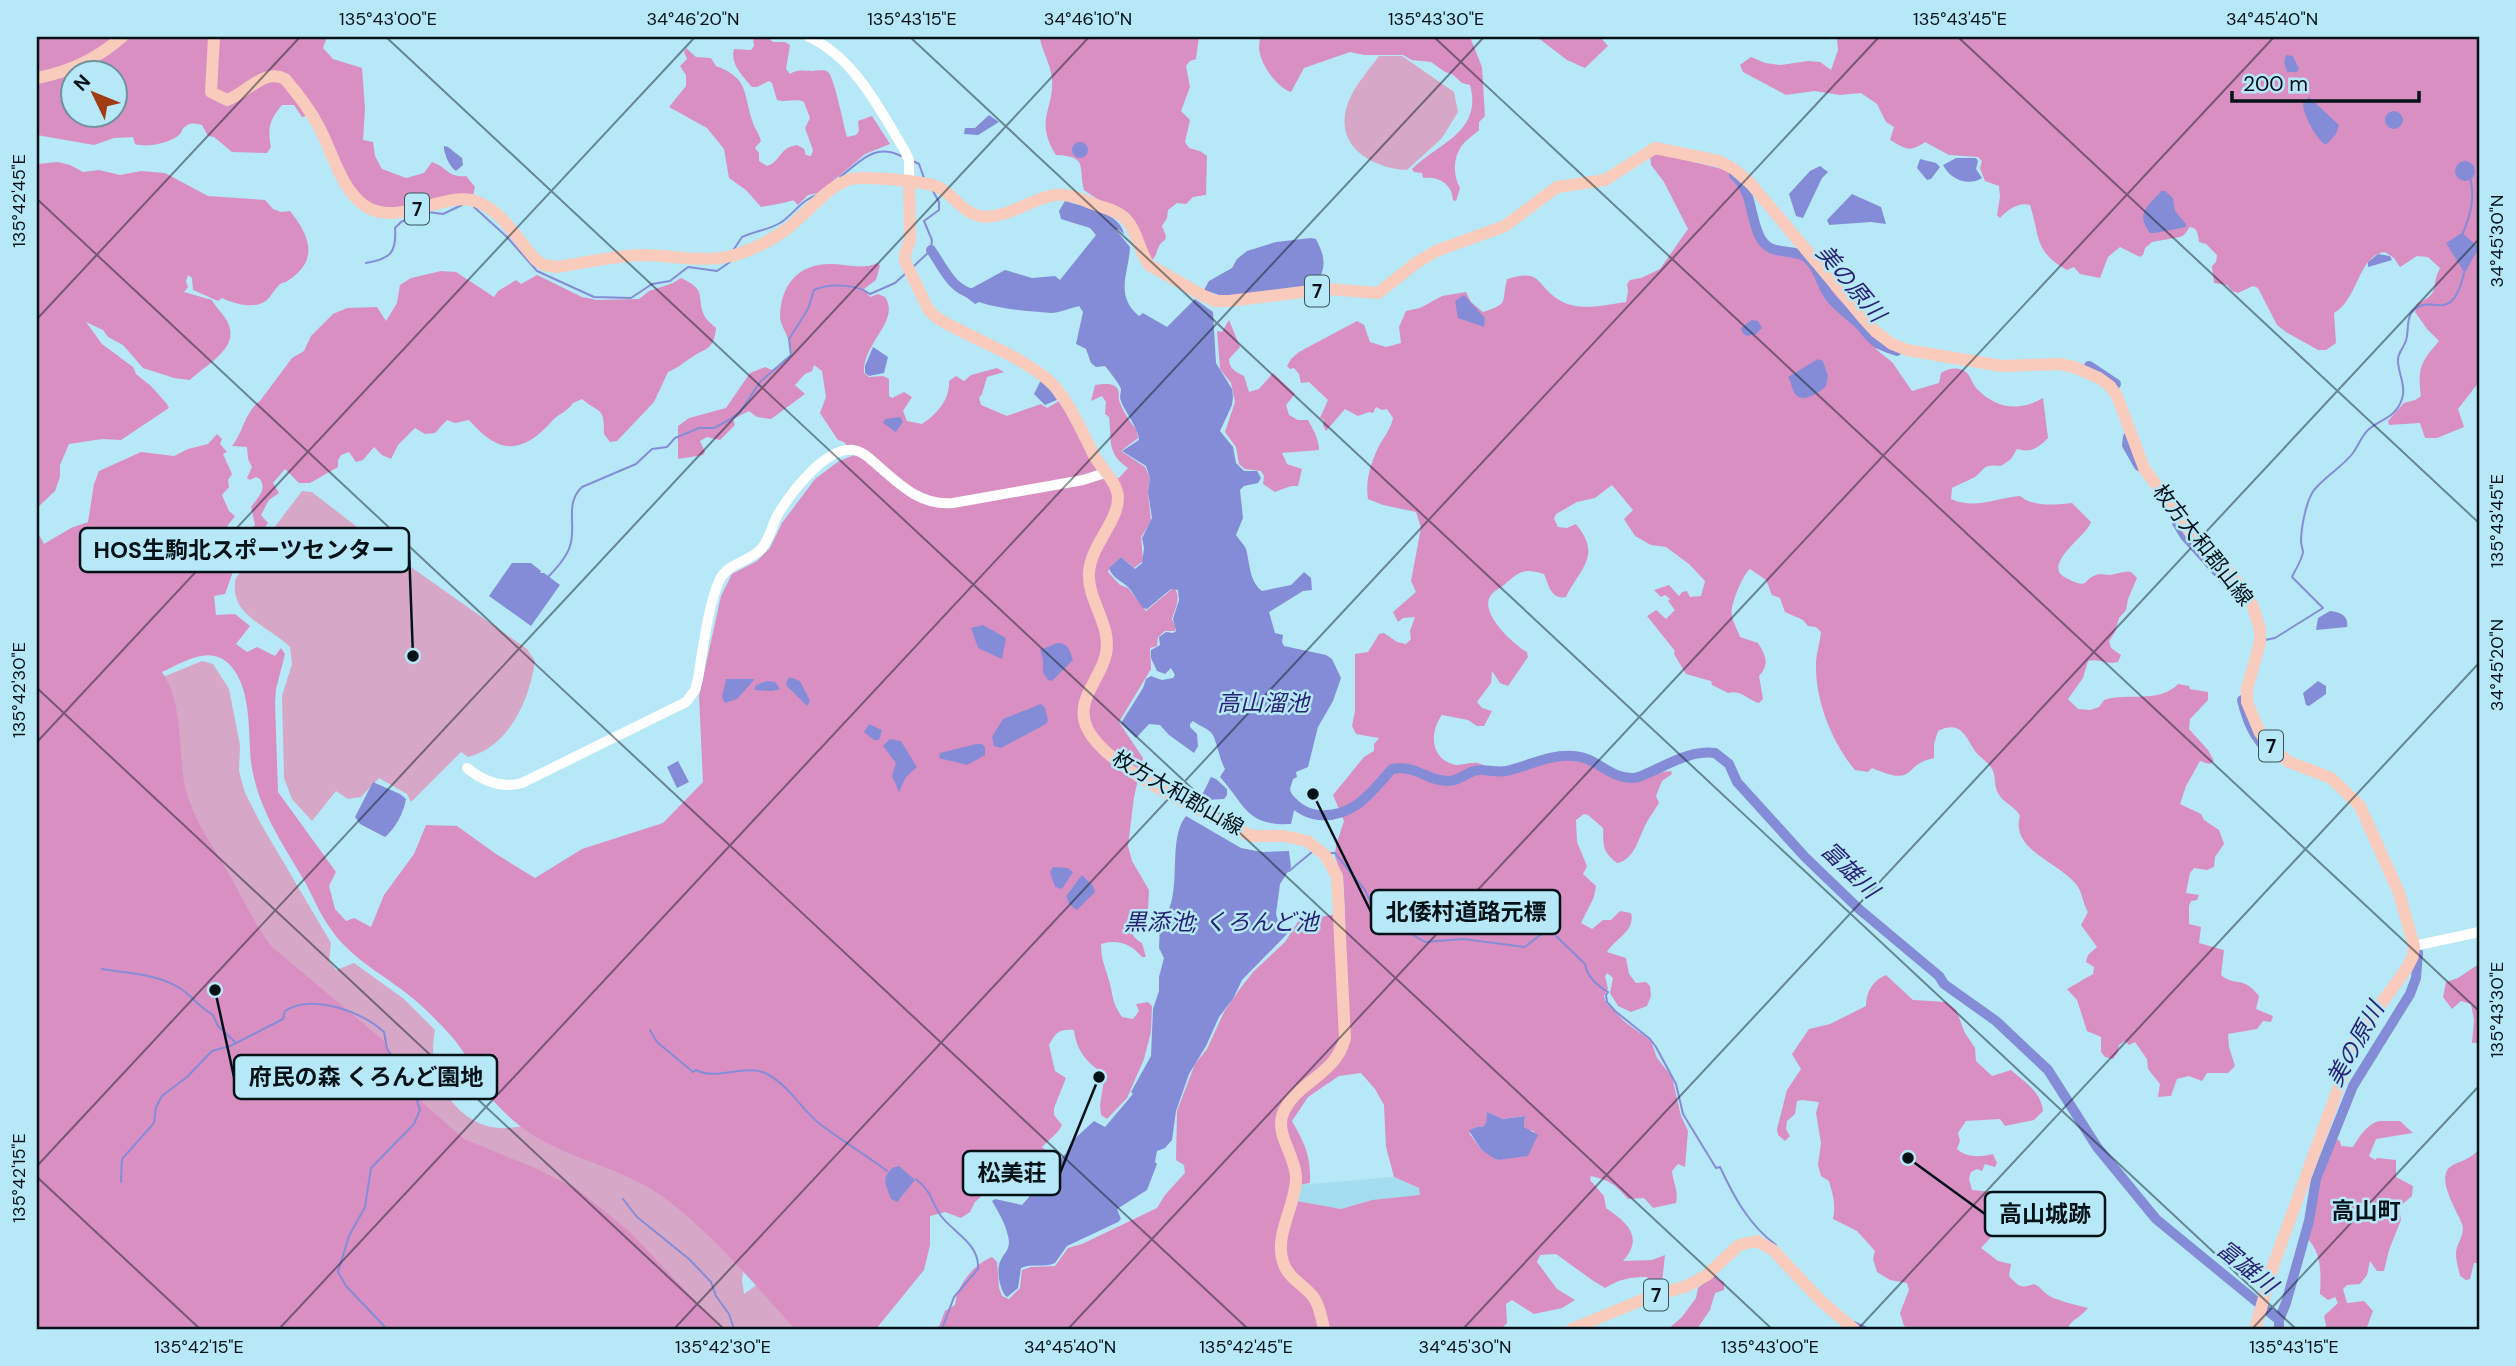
<svg xmlns="http://www.w3.org/2000/svg" width="2516" height="1366" viewBox="0 0 2516 1366" font-family="'DM Sans','Noto Sans JP',sans-serif">
<style>
.built{fill:#a4ddef}
.green{fill:#d6a7c7}
.forest{fill:#da8fc3;fill-rule:evenodd}
.water{fill:#858cd7}
.lines{fill:none;stroke-linecap:round;stroke-linejoin:round}
.stream{stroke:#858cd7;stroke-width:2}
.river{stroke:#858cd7;stroke-width:10}
.minor{stroke:#fff;stroke-width:10}
.major{stroke:#f8cbbc;stroke-width:12}
.ticks{fill:none;stroke:#021217;stroke-width:2;stroke-opacity:0.45}
.labels{text-anchor:middle;dominant-baseline:central;stroke-width:5;stroke-linejoin:round;paint-order:stroke}
.shield{fill:#b7e8f7;stroke:#38525a;stroke-width:2}
.shield-label{font-size:19px;font-weight:bold;fill:#021217}
.street-label{font-size:21px;fill:#021217;stroke:#b7e8f7}
.water-label{font-size:23px;font-style:italic;fill:#292078;stroke:#b7e8f7}
.neighbourhood-label{font-size:23px;font-weight:bold;fill:#021217;stroke:#b7e8f7}
.leader{fill:none;stroke:#021217;stroke-width:2.5}
.callout-dot{fill:#021217;stroke:#b7e8f7;stroke-width:2.5}
.callout{fill:#b7e8f7;stroke:#021217;stroke-width:2.5}
.callout-label{font-size:23px;text-anchor:middle;font-weight:bold;fill:#021217}
.neatline{fill:none;stroke:#021217;stroke-width:2.5}
.ticks-label{font-size:18px;text-anchor:middle;fill:#021217}
</style>
<rect width="100%" height="100%" fill="#b7e8f7"/>
<polygon class="built" points="1394,1177 1419,1188 1420,1196 1372,1200 1341,1209 1297,1201 1300,1185"/>
<g class="green">
<path d="M1379,56H1402L1454,92L1458,112L1442,138L1407,170C1370,168 1333,145 1348,103C1354,86 1369,70 1379,56Z"/>
<path d="M302,491L312,492L384,548L527,649L535,661C530,699 509,747 468,757L461,752L411,802L407,794L379,778L361,797L348,799L336,791L312,821L292,799L284,778L282,696L292,664L290,647C268,625 227,615 236,578Z"/>
<path d="M202,661L213,664L229,689L240,745L239,771L245,793L261,824L331,943L329,961L336,970L354,963L404,999L435,1030C431,1054 433,1065 443,1087C455,1112 479,1130 508,1128C520,1127 533,1124 546,1124C556,1124 567,1127 578,1128L745,1257L742,1281L744,1294L758,1284L802,1329H162L134,689Z"/>
</g>
<g class="forest">
<path d="M37,37H327L323,48L333,59L362,68L365,109L363,140L373,142L375,156L382,169L406,178L424,173L432,162C447,167 448,178 466,176L475,187L473,195C453,198 393,211 377,207C349,200 329,138 318,113L302,117L294,105H282C270,119 267,128 271,147L267,153L232,152L214,137L208,136L202,125C197,124 191,122 186,126C180,130 184,130 179,135C170,143 146,148 135,144L133,137L114,138L94,145L37,135ZM74,74H116V116H74Z"/>
<path d="M753,37H767L773,42H785L790,45L786,69L790,74C797,69 803,71 812,71C817,71 824,69 828,72C834,76 844,127 847,137L856,135L859,131L858,121L872,116L890,144L865,154L826,187L818,193L808,195L798,205L793,200C790,202 767,206 761,207L746,190L729,178L724,149L707,128L669,107L686,86V75L680,66L687,59L684,52L686,48L696,57L711,58L716,66C748,78 743,91 752,120C754,128 759,133 761,141L755,148L759,153V161L767,166C782,161 778,148 797,145L804,149L806,155L811,156L813,150L805,128L810,118L804,102C795,98 787,103 777,100L772,83L769,81L757,87H752C742,75 730,64 734,49L751,50L754,46Z"/>
<path d="M1040,37H1199L1196,59L1190,61L1186,66L1190,87L1181,111L1190,120L1185,142L1189,148L1200,151L1207,156L1206,195L1193,197L1186,204L1177,203L1168,210L1167,218L1162,226L1166,236L1165,240C1156,245 1158,256 1151,261L1135,225L1084,190C1078,168 1089,156 1056,155C1034,120 1054,111 1052,79C1051,64 1041,50 1040,37Z"/>
<path d="M1260,37H1470L1482,67L1485,116L1479,122V130C1475,134 1470,137 1466,141C1453,153 1452,174 1460,188L1456,201L1453,200C1452,184 1439,176 1423,178L1422,173L1414,172L1412,169C1438,143 1483,132 1470,85L1462,83L1452,74L1445,72L1431,62L1412,60L1403,55H1364L1350,52L1304,68L1291,92C1277,88 1260,64 1259,48C1259,44 1260,40 1260,37Z"/>
<polygon points="1537,37 1600,37 1608,46 1585,68 1567,60"/>
<path d="M1839,37H2479V382L2458,409L2464,427L2437,438H2425L2420,423L2389,425L2388,421L2404,403L2415,400L2421,396C2417,368 2421,362 2439,341L2427,329L2415,312L2417,304C2443,291 2429,289 2440,268L2428,257L2417,256L2400,267L2394,258L2385,252C2358,255 2358,300 2334,313L2336,343L2326,350H2318L2286,332L2277,325L2258,288L2253,286L2238,293L2232,291L2227,285L2214,283L2212,266L2216,262L2217,255L2206,244L2199,242C2198,235 2198,228 2190,227L2184,235L2180,237L2152,242L2145,248L2143,255L2140,257L2120,247L2108,257L2100,278L2080,274L2074,267L2067,270C2034,252 2040,236 2030,205C2018,202 2008,210 2000,218L1997,215L2000,197L1999,186L1985,181L1980,168L1982,161L1978,157L1949,155L1925,142C1909,153 1906,149 1890,140L1894,127L1886,122L1877,104L1861,93L1840,95L1814,91L1786,95L1743,72L1740,65L1751,57L1765,63L1781,65L1808,61L1820,62L1831,70L1838,50L1837,39Z"/>
<path d="M1661,154L1726,170L1737,179L1762,244L1769,251L1777,253L1797,252L1812,261L1866,329L1877,350L1892,362L1912,391L1939,383L1941,373C1948,368 1960,366 1967,373C1971,377 1972,383 1976,388C1996,409 2019,412 2043,398L2048,438C2038,448 2031,453 2017,449L2011,459L2001,466C1983,464 1987,467 1975,477C1968,481 1959,484 1952,488L1951,499C1976,510 1995,498 2020,496C2033,507 2055,505 2072,503L2091,522C2088,535 2040,565 2066,578C2092,591 2080,579 2099,574C2102,574 2106,575 2110,575C2118,574 2123,571 2131,572L2137,578L2128,599L2126,610L2119,618L2115,632L2109,641L2111,648L2121,655L2118,662C2107,665 2100,658 2088,661L2083,678L2068,699L2078,709L2090,710L2099,707L2104,700C2127,692 2159,704 2178,684L2189,686L2190,689L2208,692V700L2190,719L2189,729L2208,750L2214,761L2209,764L2200,761L2186,786L2180,804L2201,814L2204,820L2219,830L2224,844L2215,857L2214,867L2207,870L2194,868L2190,873L2186,893L2199,895L2197,900L2191,901L2189,906V924L2201,927L2199,943L2224,950L2221,975C2235,987 2243,975 2259,996L2256,1009L2273,1016L2271,1022L2263,1021L2257,1029L2228,1034L2229,1047L2235,1066L2228,1073H2207L2202,1081L2189,1076L2177,1079L2171,1096L2158,1097L2160,1084L2148,1069L2147,1059L2135,1042L2129,1045L2125,1041L2119,1045L2118,1052L2113,1059L2105,1057L2101,1052V1037L2087,1031L2077,1000L2067,989L2093,974L2094,967L2086,962L2088,955L2097,947L2081,925L2088,912C2082,903 2083,891 2075,883C2057,862 2010,849 2020,816C2015,806 2003,803 1998,793C1994,786 1996,778 1993,771C1990,763 1980,758 1975,751C1965,736 1961,720 1938,731L1934,744V758C1902,764 1918,788 1872,768L1868,772L1855,770C1832,743 1815,700 1816,664C1816,654 1820,643 1821,632L1816,627L1808,626L1803,620L1785,612L1780,598L1772,595L1766,580L1750,569C1743,574 1729,607 1732,616C1733,623 1738,630 1740,637L1758,643C1766,656 1770,664 1759,676L1763,699L1759,703C1748,700 1741,689 1728,693L1712,685L1711,681L1686,674L1674,654L1675,651L1647,616L1656,610L1666,619L1675,610L1668,601L1670,599L1665,595L1661,597L1654,590L1669,585L1679,596L1682,592L1687,591L1690,597L1701,596L1705,581L1689,564L1666,547L1651,545L1635,536L1624,519L1633,510L1612,485L1595,498L1577,502L1556,514L1554,519L1558,527L1567,528L1576,524C1602,556 1581,567 1566,597C1551,600 1549,585 1544,574C1524,568 1519,571 1504,585C1500,588 1494,591 1491,595C1478,612 1513,644 1527,652L1528,657L1508,686L1500,683L1492,671L1491,683L1477,702L1482,708L1492,711L1484,726H1477L1468,720L1442,715C1429,732 1430,761 1457,765C1464,765 1471,762 1478,763C1489,766 1497,772 1509,771C1515,771 1522,766 1529,764C1542,760 1557,757 1571,757C1593,758 1609,780 1630,782C1646,783 1655,771 1671,771L1672,774L1662,781L1656,796L1659,803C1655,810 1650,816 1647,822C1639,836 1635,860 1617,863C1601,850 1604,846 1603,828L1588,815L1584,814L1576,820L1577,842L1587,866L1583,874L1596,886L1594,897L1581,923L1592,929L1603,920H1611L1620,911L1631,913C1636,931 1614,939 1607,952L1626,958L1629,974L1636,983L1646,982L1650,986L1651,996L1647,1006L1631,1012L1618,1006L1610,993L1613,978L1607,973L1605,976L1608,989L1604,996L1606,1003L1625,1022L1651,1041L1657,1058L1672,1077L1681,1116L1688,1131L1685,1167L1678,1164L1672,1171C1673,1182 1679,1192 1676,1203L1653,1208L1644,1198L1628,1199C1616,1185 1609,1180 1591,1176L1590,1180L1604,1196L1606,1208C1628,1223 1644,1237 1623,1261L1652,1260L1665,1255L1662,1283L1659,1288H1651L1647,1277C1630,1277 1620,1279 1605,1288L1592,1280L1556,1254L1540,1255L1537,1262L1557,1289L1575,1300L1562,1308L1534,1314L1512,1300L1506,1304L1507,1323L1501,1329H938L945,1311L955,1305C957,1285 974,1264 992,1257L997,1262L999,1288L1002,1296L1009,1299L1020,1288L1022,1270L1031,1267L1055,1266L1068,1248L1082,1244L1157,1208L1165,1195L1185,1173L1184,1165L1176,1160L1177,1111L1195,1064L1207,1049L1224,1012L1242,986L1254,971L1285,942L1299,920L1345,913L1343,877L1335,857L1336,845L1344,821L1333,795L1364,757L1374,751V744L1379,738L1356,734L1352,726L1355,711V654L1368,652L1379,634L1384,633L1397,642L1406,644L1411,639L1410,631L1415,617L1403,618L1398,622L1393,612L1416,592L1411,581L1421,528L1416,512L1383,505L1368,499C1365,480 1371,462 1380,444C1385,436 1391,428 1393,418L1387,409L1382,410L1376,407L1373,413L1369,412L1358,416L1345,409L1326,431L1323,425L1324,420L1320,418L1328,400L1309,382L1301,383L1299,374L1294,368L1290,369L1287,366L1291,359L1299,352L1357,321L1364,325L1370,342L1386,347L1401,343L1399,327L1406,311L1420,308L1442,296L1466,292L1471,302L1483,312C1510,303 1501,303 1507,279C1543,268 1535,285 1559,300C1579,312 1604,305 1626,302L1628,291L1627,284L1630,280L1641,278L1660,269L1688,229L1664,182L1651,165L1650,155ZM1361,1073L1375,1089L1384,1105L1386,1147L1394,1177L1419,1188L1420,1195L1372,1200L1341,1209L1297,1201L1300,1185L1310,1183C1311,1156 1305,1144 1292,1121L1308,1097L1339,1076ZM1487,1112L1503,1119L1525,1116L1524,1127L1526,1130L1534,1131L1523,1157H1507L1498,1160L1481,1149L1469,1133L1474,1128L1485,1126L1488,1122Z"/>
<path d="M58,162L70,165L83,172L99,170L120,175L141,171L165,173L208,196L265,200L273,209L281,212L290,211C309,235 320,259 289,280C283,284 284,281 279,285C275,289 272,294 269,298C257,311 235,304 222,298L218,301L193,290L192,278L188,275L186,281L188,287L184,292L212,300C216,308 224,314 228,323C240,349 205,365 190,380L174,378L143,368L123,345L108,337L103,330L86,322L102,344L133,367L136,374L151,386L167,404L169,408L121,440L102,439L69,444L60,465V477L55,491L37,508V164Z"/>
<path d="M878,263L880,266L876,280L864,289L870,297L878,294L885,297C901,321 862,343 864,373L869,377L883,376L889,379V396L892,398L904,392L912,397L903,411L907,421L922,424C937,414 950,400 949,381L956,376L964,381L971,375L997,368L1004,372L987,377L982,394L979,398L981,405L1007,416L1041,404L1047,408L1059,401L1113,477L1119,478L1128,468C1106,453 1112,440 1109,417L1105,414L1106,402L1102,396L1091,401L1095,385C1104,384 1118,381 1119,394C1119,396 1118,398 1119,400C1121,408 1131,424 1137,430L1138,438L1121,451L1145,467L1150,478L1148,492L1151,521L1141,537L1143,561L1134,568L1121,557L1110,567L1108,572L1120,585L1128,588L1146,611L1172,589H1175C1181,598 1175,609 1172,619L1175,626V631H1165L1158,637L1157,646L1150,648L1151,669L1119,722L1143,758L1134,797L1128,846L1132,861L1149,890L1148,910L1138,911C1130,923 1127,935 1142,943L1146,957H1142C1131,943 1116,939 1101,944C1101,962 1106,968 1110,984C1114,1001 1112,1001 1122,1017L1133,1019L1139,1011L1136,1004L1148,1002L1152,1006L1151,1032L1144,1059L1127,1098L1107,1119L1101,1115L1100,1105L1105,1074C1087,1064 1076,1050 1074,1030C1059,1029 1056,1032 1049,1045L1055,1071L1066,1078L1054,1108V1115L1062,1125C1058,1134 1049,1139 1042,1147L1048,1152L1028,1171L1013,1189L986,1192L975,1202L970,1212L961,1218L945,1212L930,1216V1245L924,1270L876,1329H795C754,1284 698,1216 646,1186C604,1162 551,1154 514,1121C501,1110 488,1096 479,1082C474,1074 472,1066 467,1058C457,1040 441,1025 426,1010C396,980 354,964 330,928C320,914 313,897 305,882C282,843 257,807 251,762C248,732 252,689 230,665C210,644 184,662 162,672C185,706 177,753 186,791C194,820 213,847 228,872C242,897 254,923 271,946L383,1040L423,1103L464,1139L535,1168L577,1189L629,1231L722,1329H37V531L44,544L71,528L88,522L94,484L99,471L141,452L174,456L188,449L208,444L217,434L222,439L220,444L227,452L223,454L232,474L228,480L229,487L222,495L229,511L235,516L222,533L224,537L219,544V555L234,569L225,594L214,596L216,615L235,614L250,626L236,644L247,652L257,647L275,656L281,648L285,654L276,689L275,702L278,792L336,872L329,886L335,909L346,921L354,918L371,927L384,895L414,854L426,825L457,826L496,854L535,878L582,849L663,823L703,782L699,696L721,596L732,574L757,561L770,548L782,523L815,479L839,461L854,455L844,442L838,440L820,413L826,397L822,371L814,365L812,371L805,374L795,385L805,394L771,419L757,417L749,411L733,419L735,425L720,440L707,437L700,441L705,452L703,455L678,459V426L689,418L726,408L750,373L765,367L772,370L792,356C792,340 779,324 780,316C781,286 797,264 830,264C847,264 862,270 878,263Z"/>
<path d="M441,271L456,272L494,297L498,291L516,280L521,284L537,275L582,297L597,300L639,299L649,291L673,283L681,278C708,291 696,296 704,315C707,321 712,324 716,328C714,350 706,348 692,357C683,363 678,368 668,372L654,402L617,441L610,442L604,434C604,406 601,415 582,399L573,403C568,411 560,413 553,420C522,455 499,455 469,420L455,423L447,420L435,433L425,434L415,428L398,445L391,459L382,455L374,447L363,460L356,462L349,452L341,455L338,460V467L310,483H299L285,469L273,483L279,493L269,500L261,515L268,523L248,549L238,543L255,525L251,507C258,497 267,490 260,479L256,477L250,480L247,478L252,467L248,459L247,447L232,446C243,433 245,411 260,401L292,358L304,351L311,336L333,314L347,308L377,307L386,321L397,303L400,285L411,278Z"/>
<path d="M1229,320L1240,347L1229,359C1229,369 1236,372 1244,376L1249,392L1259,389L1273,373L1295,394L1286,405L1289,415L1298,420H1308C1313,429 1319,439 1319,450L1282,453L1287,464L1302,469L1298,486H1291L1275,492L1263,484L1264,476L1261,471L1245,469L1239,464L1236,447L1225,432L1235,402L1231,383L1220,369L1217,331L1222,332Z"/>
<polygon points="2479,964 2479,1043 2472,1043 2474,1020 2471,1004 2461,1001 2452,1009 2443,997 2446,982 2458,978"/>
<path d="M1886,975L1913,1000L1946,1002L1956,1010L1965,1033L1975,1048L1976,1061L1992,1076L2011,1070C2025,1083 2041,1091 2043,1111L2034,1120L2005,1126L2000,1119L1966,1121L1958,1133L1960,1141L1957,1149C1966,1158 1982,1157 1993,1154L1997,1163L1995,1167L1985,1164L1982,1171L1977,1169L1971,1172L1969,1179L1972,1190L1992,1192L1999,1197L1995,1209V1233L1981,1248L1998,1261L2011,1264L2009,1276C2018,1286 2021,1289 2034,1284C2041,1287 2042,1291 2048,1295C2055,1300 2079,1306 2088,1308C2081,1317 2072,1319 2067,1329H1912L1904,1326L1900,1313L1909,1290L1907,1283L1890,1280L1877,1272L1873,1259L1875,1251L1857,1231L1833,1219C1836,1205 1833,1195 1829,1181L1821,1176L1818,1165L1821,1143L1816,1113L1819,1102L1802,1100L1797,1101L1795,1114L1787,1121L1786,1129L1790,1136L1785,1141L1778,1135L1777,1129L1787,1090L1801,1069L1792,1054L1809,1029L1830,1024L1866,1006C1866,992 1873,980 1886,975Z"/>
<path d="M2379,1121H2400L2413,1133L2376,1139L2369,1156L2375,1160L2377,1158L2396,1160V1177L2413,1186L2412,1196L2399,1207L2401,1220L2389,1250L2384,1271H2377L2370,1261L2367,1275L2360,1284L2347,1285L2343,1289L2347,1303L2364,1301L2373,1311L2367,1327L2362,1329H2327L2324,1316L2338,1303L2335,1297L2328,1300L2320,1294C2321,1274 2322,1253 2307,1238L2320,1173L2334,1138L2340,1141L2341,1146L2353,1147C2359,1137 2367,1124 2379,1121Z"/>
<path d="M2479,1149V1263H2474L2470,1279L2466,1280L2460,1276C2459,1270 2456,1262 2456,1255C2455,1245 2466,1235 2462,1224C2457,1211 2438,1182 2448,1169C2455,1161 2469,1162 2479,1149Z"/>
<polygon points="1715,1274 1718,1279 1724,1282 1724,1290 1715,1293 1710,1310 1697,1329 1668,1329 1682,1317 1696,1298 1698,1288"/>
</g>
<g class="water">
<polygon points="2286,55 2293,56 2299,69 2297,72 2287,72 2284,62"/>
<path d="M2309,97L2339,125L2336,134L2327,144H2324C2315,136 2303,115 2303,103Z"/>
<circle cx="2394" cy="120" r="9"/>
<polygon points="989,115 999,122 978,135 964,134 965,128 975,128"/>
<circle cx="1080" cy="150" r="8"/>
<path d="M444,146L448,147L462,158L463,165L456,171C450,168 443,152 444,146Z"/>
<path d="M1956,158H1976L1978,161L1976,169L1982,178C1967,187 1950,179 1943,165Z"/>
<polygon points="1920,159 1936,163 1940,167 1931,179 1927,180 1917,168"/>
<circle cx="2465" cy="171" r="10"/>
<polygon points="1820,166 1828,172 1822,178 1803,218 1796,216 1789,194 1810,171"/>
<path d="M2161,191H2165L2173,198L2175,211L2186,224V227L2155,233H2150C2135,212 2148,207 2161,191Z"/>
<polygon points="1852,194 1881,207 1886,224 1871,222 1829,225 1827,220"/>
<path d="M1065,201C1084,207 1120,212 1124,234L1118,229L1116,230L1130,247C1129,273 1114,295 1139,316L1143,313L1167,327L1195,299L1213,312L1216,363L1232,389L1233,397L1232,405L1220,431L1233,447L1236,463L1244,471H1257L1261,478L1258,483L1244,486L1240,490L1243,518L1236,535C1239,540 1244,544 1246,549C1250,563 1249,581 1262,591L1291,585L1304,572L1311,578L1312,590L1303,591L1269,612L1275,633L1283,635L1282,642L1284,646L1326,655L1332,659L1341,678L1333,701L1318,727L1308,767L1296,772L1297,777L1293,779L1290,789L1295,806L1291,824C1246,826 1246,806 1220,777L1225,769C1220,760 1216,741 1213,735C1208,728 1199,726 1193,721L1190,724V727L1197,734L1198,746L1194,753L1169,735L1160,725L1149,724L1136,738L1121,723L1143,688L1146,679L1151,676L1162,680L1173,678L1175,675L1171,668L1165,674L1157,671L1151,658V650L1160,645L1159,637L1166,632L1173,633L1176,631L1173,619L1179,600L1178,590L1171,589L1147,609L1143,608C1138,602 1134,594 1129,588C1122,581 1112,578 1109,568L1121,557L1135,569L1142,563L1144,548L1142,538L1152,518L1148,492L1150,478L1146,466L1122,451L1139,440C1139,429 1125,412 1121,401C1119,397 1121,393 1121,389C1119,383 1109,371 1105,366L1096,367L1091,363L1086,349L1076,344L1083,312L1079,306C1070,308 1059,313 1051,313C1027,311 1003,310 979,302L975,304L961,293L963,288H972L1005,270L1032,278L1055,276L1060,280L1096,235L1090,228L1061,219L1059,211Z"/>
<polygon points="2462,233 2479,247 2466,271 2464,272 2446,243"/>
<path d="M1311,238L1316,239C1325,257 1327,266 1316,285L1225,297L1204,290L1209,281L1232,268L1237,259L1247,251L1276,242Z"/>
<polygon points="2378,254 2390,256 2392,260 2368,267 2368,262"/>
<polygon points="1464,295 1485,318 1484,327 1458,318 1455,301"/>
<polygon points="1752,320 1758,321 1762,328 1756,334 1746,336 1742,332 1741,328"/>
<polygon points="873,347 888,357 884,373 869,376 865,373 865,366"/>
<path d="M1818,359L1823,361L1828,376L1826,386C1820,393 1801,404 1795,394C1792,389 1791,382 1788,377Z"/>
<polygon points="1041,380 1050,389 1057,400 1045,405 1034,394"/>
<polygon points="900,417 903,422 896,432 883,423 885,419"/>
<polygon points="512,563 531,563 541,571 540,573 544,573 560,585 531,626 489,596"/>
<path d="M2330,611C2339,612 2349,615 2347,627L2316,630L2318,618Z"/>
<polygon points="983,625 1006,638 1002,659 978,648 971,628"/>
<path d="M1057,643C1069,643 1070,651 1073,660L1052,681L1048,680L1043,673V659L1040,650Z"/>
<polygon points="789,677 800,681 810,701 807,706 787,686 786,683"/>
<polygon points="726,679 754,679 754,680 737,699 725,703 722,697"/>
<polygon points="767,681 775,682 780,689 772,691 754,690 756,685"/>
<polygon points="2318,681 2326,686 2326,694 2309,706 2306,705 2303,693"/>
<polygon points="1041,704 1045,708 1048,720 1046,724 1001,748 994,746 992,737 1003,719"/>
<polygon points="869,724 882,730 879,740 874,740 864,732"/>
<polygon points="890,739 901,741 917,767 906,777 899,792 892,776 896,763 883,746"/>
<polygon points="976,744 982,744 985,747 985,755 967,765 939,758 940,753"/>
<polygon points="678,761 689,782 677,788 667,767"/>
<polygon points="1211,777 1216,779 1227,789 1227,795 1224,799 1207,800 1201,797"/>
<path d="M373,782L400,794L406,799C404,812 395,829 385,837L360,824L355,817Z"/>
<path d="M1186,816L1241,848L1262,852L1289,851L1291,867L1280,884L1276,914L1279,924L1288,930L1287,934L1242,980L1233,999L1219,1017L1206,1046L1189,1074L1176,1111L1172,1140L1165,1148L1157,1151L1155,1162L1157,1164L1147,1190L1117,1209L1121,1219L1118,1222L1067,1246L1055,1263C1044,1268 1032,1263 1021,1268L1018,1288L1007,1297C1000,1292 996,1270 1000,1262C1003,1254 1009,1251 1009,1242C1008,1228 999,1213 992,1201L995,1199L1022,1205L1029,1197L1030,1191H1026L1028,1185L1035,1178L1048,1174L1066,1153L1071,1142L1094,1121L1105,1127L1133,1094L1131,1092L1151,1056L1153,1009L1159,991V977L1164,958L1159,948L1160,923C1186,898 1165,842 1186,816Z"/>
<polygon points="1053,867 1068,868 1073,872 1062,889 1055,887 1050,872"/>
<polygon points="1082,875 1093,886 1095,892 1077,910 1070,905 1066,896"/>
<path d="M1487,1112L1503,1119L1525,1116L1524,1127L1538,1135L1528,1156L1498,1160L1490,1156L1481,1149L1469,1131C1481,1122 1487,1134 1487,1112Z"/>
<path d="M899,1166L915,1180L897,1202L891,1199C887,1186 880,1180 892,1168Z"/>
</g>
<g class="lines">
<g class="stream">
<polyline points="913,161 919,164 924,178"/>
<path d="M840,177C861,161 874,143 901,156"/>
<polyline points="474,207 507,237 537,271 594,297 631,298 652,284 670,281 688,267 717,271 730,262"/>
<polyline points="428,212 443,214 462,205"/>
<path d="M2463,233C2471,213 2475,199 2470,177"/>
<path d="M734,249L742,237C755,231 768,230 780,223C793,215 802,199 817,195"/>
<path d="M366,263C390,259 397,253 395,228L401,222L416,215"/>
<polyline points="914,266 931,250 932,240 924,221 939,210 939,202 933,191"/>
<path d="M547,578C555,570 567,556 570,546C577,525 564,504 582,487L636,464L652,449L667,447L675,438L699,428H714L729,420L740,412L760,382L791,355L789,339L808,309L814,290C829,283 857,284 870,294L895,283L905,274"/>
<path d="M2265,640L2275,638L2323,608L2292,577C2295,570 2302,560 2303,552C2303,550 2301,544 2301,542C2301,528 2306,501 2314,490C2326,476 2342,467 2353,453C2358,446 2361,437 2368,430C2380,419 2396,418 2402,399C2406,386 2399,375 2398,362C2397,353 2402,351 2405,343C2410,333 2405,321 2412,312C2430,290 2451,329 2464,273"/>
<path d="M1331,853H1335L1365,890L1373,907L1382,917L1425,942L1463,939L1525,947L1545,931L1554,934L1585,964C1587,976 1598,986 1608,992L1606,995L1607,1002L1615,1011L1650,1039L1656,1047L1676,1084L1683,1114L1716,1168L1720,1167C1734,1197 1749,1225 1776,1245"/>
<polyline points="1289,871 1312,852"/>
<path d="M102,969C126,973 157,974 178,987C192,995 197,1006 213,1015L218,1026L235,1042"/>
<path d="M650,1030L657,1042L693,1072L696,1070C718,1081 743,1064 765,1073C788,1084 801,1109 820,1124C842,1141 866,1155 887,1171"/>
<path d="M916,1179C934,1194 930,1201 941,1216C954,1233 980,1244 978,1269L954,1297L942,1329"/>
<path d="M121,1182L122,1159L154,1123L156,1107L162,1096L188,1076L212,1051L230,1046L283,1019L285,1011C312,993 362,1012 384,1032L387,1049L411,1083L420,1110L414,1124L371,1168L365,1207L349,1236L338,1272L346,1286L387,1329"/>
<polyline points="623,1199 637,1217 689,1259 711,1282 716,1296 729,1314 734,1329"/>
<polyline points="1854,1322 1869,1329"/>
</g>
<g class="river">
<path d="M1734,175C1754,192 1749,219 1761,239C1772,258 1795,246 1809,260C1822,273 1820,285 1830,297C1838,307 1849,315 1858,323C1864,329 1870,338 1877,343C1883,346 1890,349 1897,351"/>
<path d="M931,250C945,270 950,288 975,295"/>
<polyline points="2089,366 2116,384"/>
<polyline points="2128,437 2127,445 2139,466"/>
<polyline points="2177,523 2185,536 2239,596"/>
<path d="M2242,700C2247,720 2254,739 2270,752"/>
<path d="M1287,796C1295,806 1306,814 1319,815C1354,818 1371,792 1392,769C1414,764 1429,782 1449,781C1458,781 1465,774 1474,771C1483,768 1495,773 1506,771C1530,766 1547,754 1574,756C1596,757 1610,779 1633,778C1639,778 1643,775 1648,773C1669,764 1691,750 1715,753L1729,764L1737,782L1805,857L1859,909L1939,976L1944,984L1996,1021L2048,1070L2097,1147L2156,1219L2279,1320"/>
<polyline points="2279,1329 2279,1320 2286,1303 2309,1221 2316,1179 2353,1086 2410,994 2416,978 2418,953"/>
</g>
<g class="minor">
<path d="M809,37C855,58 880,110 905,151L909,160V181"/>
<path d="M467,768C483,781 501,789 522,783L686,702L695,690L698,679C702,653 709,601 720,579C729,562 750,562 762,548C770,538 772,525 778,514C791,493 825,447 853,450C862,451 868,457 875,463C899,484 920,506 953,503L1083,480L1105,473"/>
<polyline points="2414,946 2479,932"/>
</g>
<g class="major">
<path d="M214,37L211,92L227,100C246,94 263,68 285,79C298,94 310,110 319,127C333,153 340,188 365,206C400,229 448,187 480,203C505,214 518,241 536,260L544,265L557,267C584,263 613,256 641,255C670,255 703,263 731,256C748,252 770,241 784,231C804,217 828,185 851,179C866,176 928,181 940,188C954,196 963,212 979,216C1004,221 1031,198 1055,195C1070,193 1083,200 1096,205C1106,208 1117,211 1125,218C1137,230 1139,251 1149,265L1204,296L1215,301H1229L1327,289L1378,293L1416,263L1436,251L1505,226L1557,187L1605,180L1655,148L1719,161L1734,169L1751,184L1864,319L1876,332L1892,344L1907,350L2002,366L2059,364L2074,367L2099,378L2110,386L2117,396L2144,468L2189,531L2234,578L2252,604L2260,629V643L2247,689V702L2260,733L2269,745L2289,762L2331,778L2360,806L2399,893L2414,946L2413,956L2407,968L2357,1037L2274,1263L2255,1329"/>
<path d="M37,78C69,72 98,58 122,37"/>
<path d="M909,181L910,240L905,254V261L928,309L937,318C972,339 1018,354 1048,380C1068,397 1083,434 1095,457C1102,469 1118,483 1118,498C1118,522 1091,545 1089,572C1087,601 1112,624 1106,654C1101,679 1074,700 1087,728C1106,768 1196,807 1235,828L1252,836H1284L1307,841L1325,855L1337,876L1345,1038C1336,1075 1298,1081 1284,1111C1273,1133 1296,1155 1296,1178C1296,1205 1274,1235 1283,1262C1288,1279 1305,1285 1314,1298C1320,1307 1322,1320 1324,1329"/>
<polyline points="1572,1329 1649,1297 1687,1286 1707,1275 1739,1245 1757,1241 1773,1250 1821,1301 1854,1329"/>
</g>
</g>
<path class="ticks" d="M386,37L1772,1329M910,37L2296,1329M1434,37L2479,1011M1958,37L2479,523M37,199L1248,1329M37,319L300,37M37,688L724,1329M37,742L695,37M37,1166L1089,37M37,1177L200,1329M279,1329L1484,37M674,1329L1879,37M1068,1329L2274,37M1463,1329L2479,239M1858,1329L2479,663M2252,1329L2479,1086"/>
<g class="labels">
<g class="shield">
<rect x="405" y="193.5" width="24" height="31" rx="5"/>
<rect x="1305" y="275.5" width="24" height="31" rx="5"/>
<rect x="2259" y="730.5" width="24" height="31" rx="5"/>
<rect x="1644" y="1279.5" width="24" height="31" rx="5"/>
</g>
<g class="shield-label">
<text x="417" y="209">7</text>
<text x="1317" y="291">7</text>
<text x="2271" y="746">7</text>
<text x="1656" y="1295">7</text>
</g>
<g class="street-label">
<text transform="translate(2203 545) rotate(52)">枚方大和郡山線</text>
<text transform="translate(1178 793) rotate(30)">枚方大和郡山線</text>
</g>
<g class="water-label">
<text transform="translate(1851 283) rotate(50)">美の原川</text>
<text x="1263" y="703">高山溜池</text>
<text transform="translate(1850 870) rotate(44)">富雄川</text>
<text x="1221" y="922">黒添池; くろんど池</text>
<text transform="translate(2355 1044) rotate(-61)">美の原川</text>
<text transform="translate(2247 1267) rotate(39)">富雄川</text>
</g>
<g class="neighbourhood-label">
<text x="2366" y="1211">高山町</text>
</g>
</g>
<path class="leader" d="M413 656L409 550M1313 794L1371 912M215 990L234 1077M1099 1077L1060 1173M1908 1158L1985 1214"/>
<g class="callout-dot">
<circle cx="413" cy="656" r="7"/>
<circle cx="1313" cy="794" r="7"/>
<circle cx="215" cy="990" r="7"/>
<circle cx="1099" cy="1077" r="7"/>
<circle cx="1908" cy="1158" r="7"/>
</g>
<g class="callout">
<rect x="80" y="528" width="329" height="44" rx="7"/>
<rect x="1371" y="890" width="189" height="44" rx="7"/>
<rect x="234" y="1055" width="263" height="44" rx="7"/>
<rect x="963" y="1151" width="97" height="44" rx="7"/>
<rect x="1985" y="1192" width="120" height="44" rx="7"/>
</g>
<g class="callout-label">
<text x="244" y="558">HOS生駒北スポーツセンター</text>
<text x="1466" y="920">北倭村道路元標</text>
<text x="366" y="1085">府民の森 くろんど園地</text>
<text x="1012" y="1181">松美荘</text>
<text x="2045" y="1222">高山城跡</text>
</g>
<rect width="2516" height="1366" fill="none" stroke="#b7e8f7" stroke-width="77"/>
<g transform="translate(94 94) rotate(313)"><circle r="33" fill="#b7e8f7" stroke="#6f929d" stroke-width="2"/>
<path d="M0-5L12 26L0 18L-12 26Z" fill="#a13b14"/>
<text y="-10" font-size="19" font-weight="bold" text-anchor="middle" fill="#021217">N</text>
</g>
<path d="M2232 91v10h187v-10" fill="none" stroke="#021217" stroke-width="3.5"/>
<text x="2243" y="91" font-size="21" fill="#021217" stroke="#b7e8f7" stroke-width="5" paint-order="stroke">200 m</text>
<rect x="38" y="38" width="2440" height="1290" class="neatline"/>
<g class="ticks-label">
<text x="388" y="25">135°43'00"E</text>
<text x="693" y="25">34°46'20"N</text>
<text x="912" y="25">135°43'15"E</text>
<text x="1088" y="25">34°46'10"N</text>
<text x="1436" y="25">135°43'30"E</text>
<text x="1960" y="25">135°43'45"E</text>
<text x="2272" y="25">34°45'40"N</text>
<text transform="translate(19 201) rotate(-90)" y="6">135°42'45"E</text>
<text transform="translate(2497 241) rotate(-90)" y="6">34°45'30"N</text>
<text transform="translate(2497 521) rotate(-90)" y="6">135°43'45"E</text>
<text transform="translate(2497 665) rotate(-90)" y="6">34°45'20"N</text>
<text transform="translate(19 690) rotate(-90)" y="6">135°42'30"E</text>
<text transform="translate(2497 1010) rotate(-90)" y="6">135°43'30"E</text>
<text transform="translate(19 1178) rotate(-90)" y="6">135°42'15"E</text>
<text x="199" y="1353">135°42'15"E</text>
<text x="723" y="1353">135°42'30"E</text>
<text x="1070" y="1353">34°45'40"N</text>
<text x="1246" y="1353">135°42'45"E</text>
<text x="1465" y="1353">34°45'30"N</text>
<text x="1770" y="1353">135°43'00"E</text>
<text x="2294" y="1353">135°43'15"E</text>
</g>
</svg>
